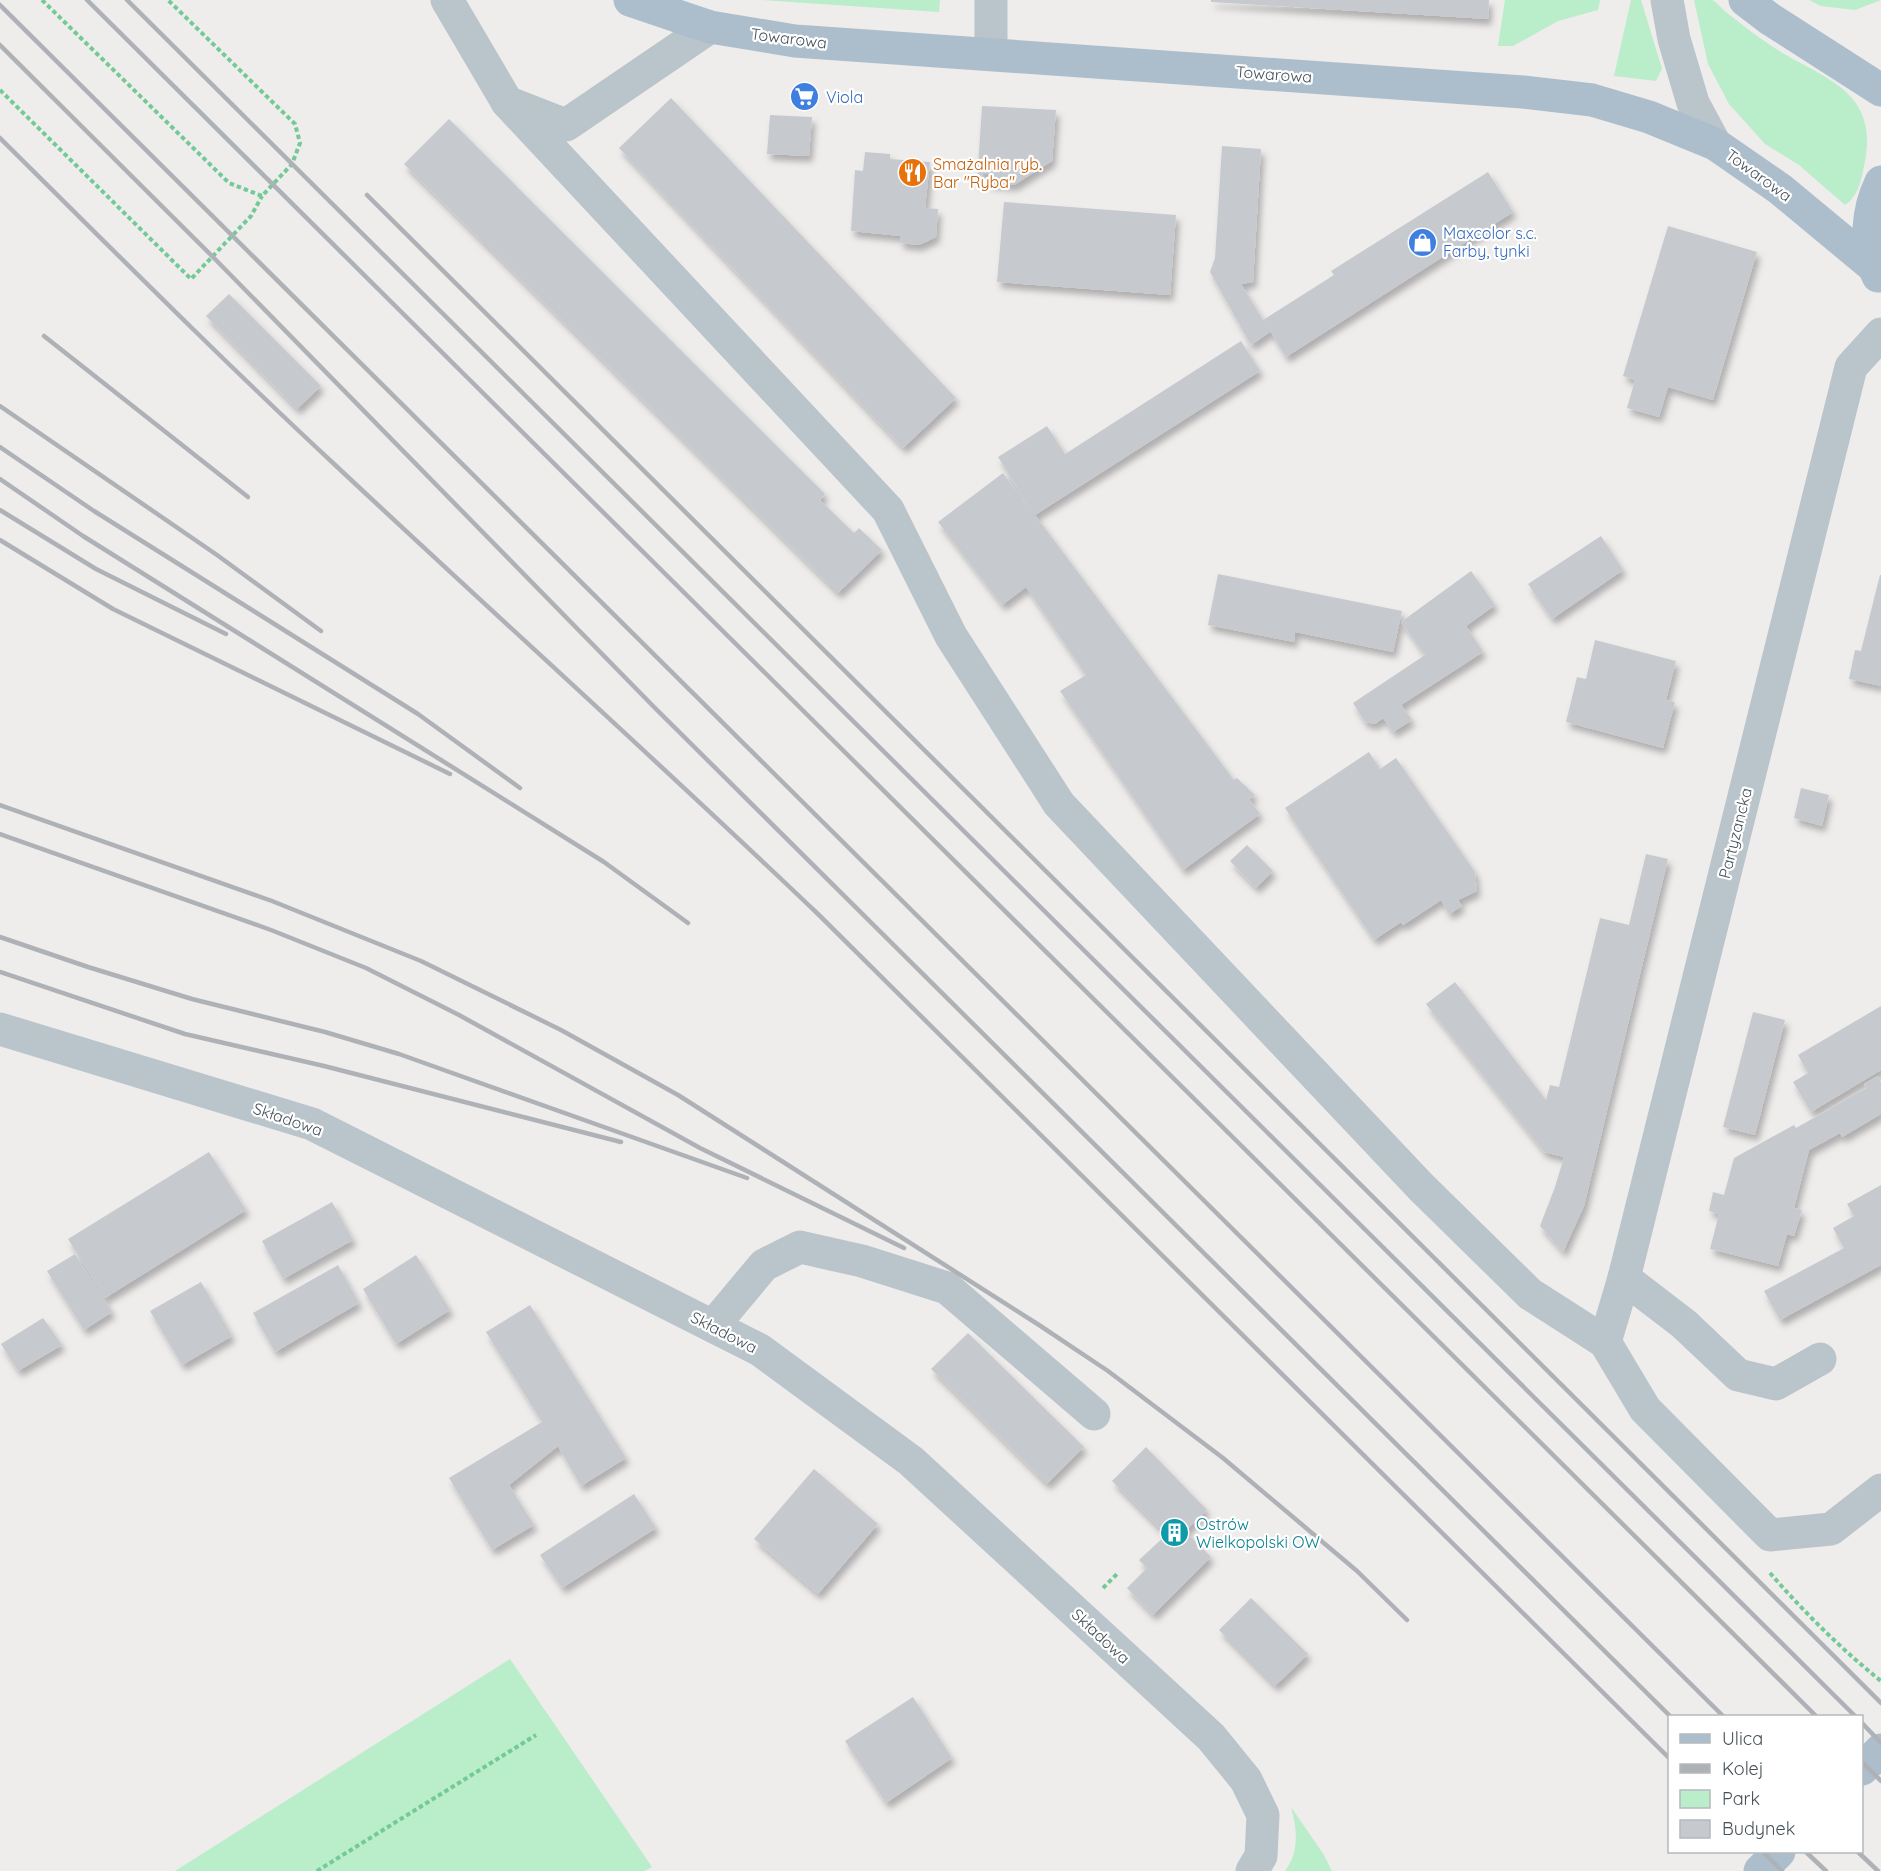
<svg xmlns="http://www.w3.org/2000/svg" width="1881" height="1871" viewBox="0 0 1881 1871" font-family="Quicksand,sans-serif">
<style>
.green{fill:#baedc9}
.building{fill:#c6cacf;filter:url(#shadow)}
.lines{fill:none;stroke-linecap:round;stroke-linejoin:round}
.path{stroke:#73ca97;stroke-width:4;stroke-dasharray:4.5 3;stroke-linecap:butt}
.minor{stroke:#bac5cb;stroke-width:33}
.major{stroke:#acbecb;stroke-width:33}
.rail{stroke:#aeb2b7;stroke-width:4.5}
.labels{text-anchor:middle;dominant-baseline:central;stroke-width:4.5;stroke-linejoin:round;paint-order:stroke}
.street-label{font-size:16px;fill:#455159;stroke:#fff}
.shop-label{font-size:16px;fill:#366cbe;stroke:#fff;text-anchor:start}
.food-label{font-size:16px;fill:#c56008;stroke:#fff;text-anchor:start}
.culture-label{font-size:16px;fill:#0d838f;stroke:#fff;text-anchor:start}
</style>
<defs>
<filter id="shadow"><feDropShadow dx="3.5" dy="6" stdDeviation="3" flood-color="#0004"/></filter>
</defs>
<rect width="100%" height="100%" fill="#efecec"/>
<g class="green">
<polygon points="761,0 940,0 939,12"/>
<polygon points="1505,0 1600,0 1598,10 1558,21 1513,46 1498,46"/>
<polygon points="1631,0 1641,0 1662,69 1656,81 1614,76"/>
<path d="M1694,0C1699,0 1707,0 1712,0C1717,2 1722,9 1726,12C1740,23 1755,35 1770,45C1819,78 1879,87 1865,161C1862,177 1859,196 1845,205L1799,165L1765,144L1729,104L1708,64Z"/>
<polygon points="1809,0 1881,0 1855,10 1821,6"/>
<polygon points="510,1659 652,1867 645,1871 175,1871"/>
<path d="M1291,1807L1324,1855L1332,1871H1285C1300,1851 1297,1830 1291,1807Z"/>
</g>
<g class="building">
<polygon points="1211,0 1489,0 1488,19 1211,2"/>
<polygon points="671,98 956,398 903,448 619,148"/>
<polygon points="982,106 1056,110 1052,161 1014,185 988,183 989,174 981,174 980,183 977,182"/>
<polygon points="770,115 812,117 809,156 767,154"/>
<polygon points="449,119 825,494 820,500 854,533 859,528 882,550 838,593 404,164"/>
<polygon points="1222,146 1261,149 1253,282 1241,284 1263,320 1334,275 1331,271 1488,172 1513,212 1286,357 1266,324 1270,332 1251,345 1210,272 1215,258"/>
<polygon points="865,152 890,154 890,159 930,162 925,208 938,209 936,237 919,245 900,243 901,236 851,231 855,170 863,171"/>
<polygon points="1004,202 1176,215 1170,295 997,282"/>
<polygon points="1668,226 1757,252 1713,400 1668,387 1659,417 1627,408 1635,380 1623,376"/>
<polygon points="229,294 321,386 297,409 206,316"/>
<polygon points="1241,341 1260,371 1035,515 1234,780 1237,778 1255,795 1249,799 1260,814 1183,870 1060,691 1086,675 1026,587 1002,605 938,522 1003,473 1031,510 998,457 1047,426 1065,454"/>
<polygon points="1601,536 1623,570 1552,619 1528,584"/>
<polygon points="1471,571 1495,605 1466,626 1483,652 1401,705 1412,720 1393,732 1383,718 1375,724 1365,722 1353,703 1425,655 1401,622"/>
<polygon points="1218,574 1402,611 1393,652 1295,632 1294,642 1208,625"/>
<polygon points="1880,575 1881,575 1881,686 1849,679 1855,650 1861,651"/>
<polygon points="1595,640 1676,661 1666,700 1675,702 1663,748 1566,722 1577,677 1586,679"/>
<polygon points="1369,752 1380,769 1396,758 1475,872 1477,891 1458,900 1462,906 1449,914 1441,900 1403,925 1401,922 1374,940 1285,808"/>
<polygon points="1801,788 1829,795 1822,826 1794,818"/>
<polygon points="1247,845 1273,871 1256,888 1230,861"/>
<polygon points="1646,854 1668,859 1584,1206 1563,1252 1540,1226 1555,1187 1564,1157 1544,1152 1426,1004 1455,982 1546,1100 1550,1085 1559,1087 1600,918 1629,925"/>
<polygon points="1881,1006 1881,1070 1811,1112 1793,1082 1808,1073 1798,1055"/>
<polygon points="1753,1012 1785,1020 1755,1135 1723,1127"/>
<polygon points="1878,1076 1881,1082 1881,1114 1842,1137 1840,1133 1809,1150 1794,1208 1802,1210 1794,1236 1787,1234 1778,1266 1710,1249 1719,1214 1709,1211 1713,1192 1724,1195 1734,1158 1794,1125 1796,1128 1866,1088 1864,1084"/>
<polygon points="209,1152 246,1210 105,1298 68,1239"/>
<polygon points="1881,1185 1881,1265 1780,1320 1764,1291 1844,1248 1833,1228 1854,1216 1847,1204"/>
<polygon points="332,1202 353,1240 283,1279 262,1241"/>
<polygon points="75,1254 112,1312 84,1330 47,1271"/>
<polygon points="416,1255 450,1310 396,1344 363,1289"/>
<polygon points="338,1265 359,1303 275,1352 253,1313"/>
<polygon points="201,1282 232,1336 182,1365 150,1311"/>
<polygon points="530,1305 626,1458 581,1486 558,1446 509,1485 534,1525 492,1550 449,1478 542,1422 486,1332"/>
<polygon points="43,1318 62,1345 18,1371 1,1344"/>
<polygon points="968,1333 1084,1447 1047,1484 931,1369"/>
<polygon points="1146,1447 1207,1510 1185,1531 1211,1557 1153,1615 1127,1588 1147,1568 1139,1560 1166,1535 1112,1481"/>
<polygon points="814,1469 878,1524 818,1594 754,1539"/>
<polygon points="634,1494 656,1528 562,1588 540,1555"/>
<polygon points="1251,1598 1308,1654 1275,1686 1219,1630"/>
<polygon points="913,1697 952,1758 886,1803 845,1741"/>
</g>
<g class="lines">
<g class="path">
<polyline points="42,0 229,183 262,196 292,164 300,143 295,124 168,0"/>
<polyline points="0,90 191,279 251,216 262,196"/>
<path d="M1770,1573C1804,1612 1841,1649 1881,1681"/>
<polyline points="1103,1588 1118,1573"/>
<polyline points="317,1871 536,1735"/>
</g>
<g class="minor">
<polyline points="447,0 507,102 566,125 710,27"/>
<polyline points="991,0 991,54"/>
<polyline points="1667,0 1674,39 1693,103 1715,144"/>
<polyline points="507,102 888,510 951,636 1059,804 1421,1187 1530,1294 1605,1342 1645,1409 1770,1535 1831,1529 1881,1490"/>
<polyline points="0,1029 312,1124 760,1350 911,1461 1211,1737 1246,1780 1263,1815 1261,1856 1252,1871"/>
<polyline points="1624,1278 1684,1324 1738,1375 1776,1384 1820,1359"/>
<polyline points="713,1326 764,1265 800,1247 862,1261 947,1288 1094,1414"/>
<polyline points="1605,1342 1624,1278 1851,367 1881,334"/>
</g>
<g class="major">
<polyline points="630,0 710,27 795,41 1523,92 1592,100 1649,117 1715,144 1780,189 1874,267"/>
<polyline points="1745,0 1770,19 1881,90"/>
<path d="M1878,276C1864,246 1867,211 1881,182"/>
<polyline points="1862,1769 1881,1750"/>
<polyline points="1760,1871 1779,1852"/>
</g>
<g class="rail">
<polyline points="87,0 1816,1716"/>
<polyline points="127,0 1855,1716"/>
<polyline points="0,5 1723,1716"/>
<polyline points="0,45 213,257 654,707 1670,1716"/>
<path d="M0,138C110,247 219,357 333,463C494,614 659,762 819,915L1670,1759"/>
<polyline points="367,195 1881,1703"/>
<polyline points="44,336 248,497"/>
<polyline points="0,406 217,555 321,631"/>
<polyline points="0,447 94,511 418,714 520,788"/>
<polyline points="0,479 83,536 604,862 688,923"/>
<polyline points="0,510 96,569 226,634"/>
<polyline points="0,540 113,609 450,774"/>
<polyline points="0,805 272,901 421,961 561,1030 678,1095 1039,1325 1108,1371 1223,1458 1357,1571 1407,1620"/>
<polyline points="0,834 271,930 366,968 459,1015 700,1148 904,1248"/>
<polyline points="0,937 88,967 192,999 325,1032 399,1054 747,1178"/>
<polyline points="0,972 185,1034 324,1066 621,1142"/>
<polyline points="1862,1723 1881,1743"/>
<polyline points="1862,1762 1881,1781"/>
<polyline points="1763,1852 1782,1871"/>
<polyline points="1806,1852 1826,1871"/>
<polyline points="1858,1852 1878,1871"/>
</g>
</g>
<defs>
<symbol id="supermarket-disc" viewBox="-11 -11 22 22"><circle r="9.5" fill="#3f7fe0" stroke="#fff"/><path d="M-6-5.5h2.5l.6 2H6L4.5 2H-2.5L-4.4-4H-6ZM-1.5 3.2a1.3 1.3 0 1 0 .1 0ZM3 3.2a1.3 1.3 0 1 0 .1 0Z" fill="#fff"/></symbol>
<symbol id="restaurant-disc" viewBox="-11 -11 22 22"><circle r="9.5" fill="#e8710a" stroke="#fff"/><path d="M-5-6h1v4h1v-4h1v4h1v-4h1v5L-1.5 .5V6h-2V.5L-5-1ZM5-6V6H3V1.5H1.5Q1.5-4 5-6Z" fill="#fff"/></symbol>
<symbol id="shop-disc" viewBox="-11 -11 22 22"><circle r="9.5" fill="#3f7fe0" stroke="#fff"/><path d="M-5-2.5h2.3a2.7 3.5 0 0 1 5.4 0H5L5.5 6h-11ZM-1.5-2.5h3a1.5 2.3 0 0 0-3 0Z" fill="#fff"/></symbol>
<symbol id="building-disc" viewBox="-11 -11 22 22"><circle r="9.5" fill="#0f9aa8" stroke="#fff"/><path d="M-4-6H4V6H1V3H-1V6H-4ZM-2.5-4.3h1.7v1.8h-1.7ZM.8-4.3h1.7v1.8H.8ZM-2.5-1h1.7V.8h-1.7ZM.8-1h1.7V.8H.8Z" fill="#fff"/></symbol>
</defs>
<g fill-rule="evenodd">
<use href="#supermarket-disc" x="788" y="80" width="33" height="33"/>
<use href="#restaurant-disc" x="896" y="156" width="33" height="33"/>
<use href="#shop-disc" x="1406" y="226" width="33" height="33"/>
<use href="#building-disc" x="1158" y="1516" width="33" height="33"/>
</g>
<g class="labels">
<g class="street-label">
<text transform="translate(789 38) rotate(7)">Towarowa</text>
<text transform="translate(1274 74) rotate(4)">Towarowa</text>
<text transform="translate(1759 175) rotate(36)">Towarowa</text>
<text transform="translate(1735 833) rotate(-76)">Partyzancka</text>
<text transform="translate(288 1119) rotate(19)">Składowa</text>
<text transform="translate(724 1332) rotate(27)">Składowa</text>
<text transform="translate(1101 1636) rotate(43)">Składowa</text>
</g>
<g class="shop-label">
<text x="826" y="97">Viola</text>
<text x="1443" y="233">Maxcolor s.c.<tspan x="1443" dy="18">Farby, tynki</tspan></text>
</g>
<g class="food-label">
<text x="933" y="164">Smażalnia ryb.<tspan x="933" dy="18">Bar "Ryba"</tspan></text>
</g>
<g class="culture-label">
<text x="1196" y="1524">Ostrów<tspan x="1196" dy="18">Wielkopolski OW</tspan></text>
</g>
</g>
<rect x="1668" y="1715" width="195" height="138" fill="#ffffff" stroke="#b5b9bd" stroke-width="1.5"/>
<rect x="1680" y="1734" width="30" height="9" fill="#acbecb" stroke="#b5b9bd" stroke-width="1.5"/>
<text x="1722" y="1745" font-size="18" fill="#455159">Ulica</text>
<rect x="1680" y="1764" width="30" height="9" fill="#aeb2b7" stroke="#b5b9bd" stroke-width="1.5"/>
<text x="1722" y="1775" font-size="18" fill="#455159">Kolej</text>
<rect x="1680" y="1790" width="30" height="18" fill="#baedc9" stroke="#b5b9bd" stroke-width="1.5"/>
<text x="1722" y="1805" font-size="18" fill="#455159">Park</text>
<rect x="1680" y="1820" width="30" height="18" fill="#c6cacf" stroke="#b5b9bd" stroke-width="1.5"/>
<text x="1722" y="1835" font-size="18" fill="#455159">Budynek</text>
</svg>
